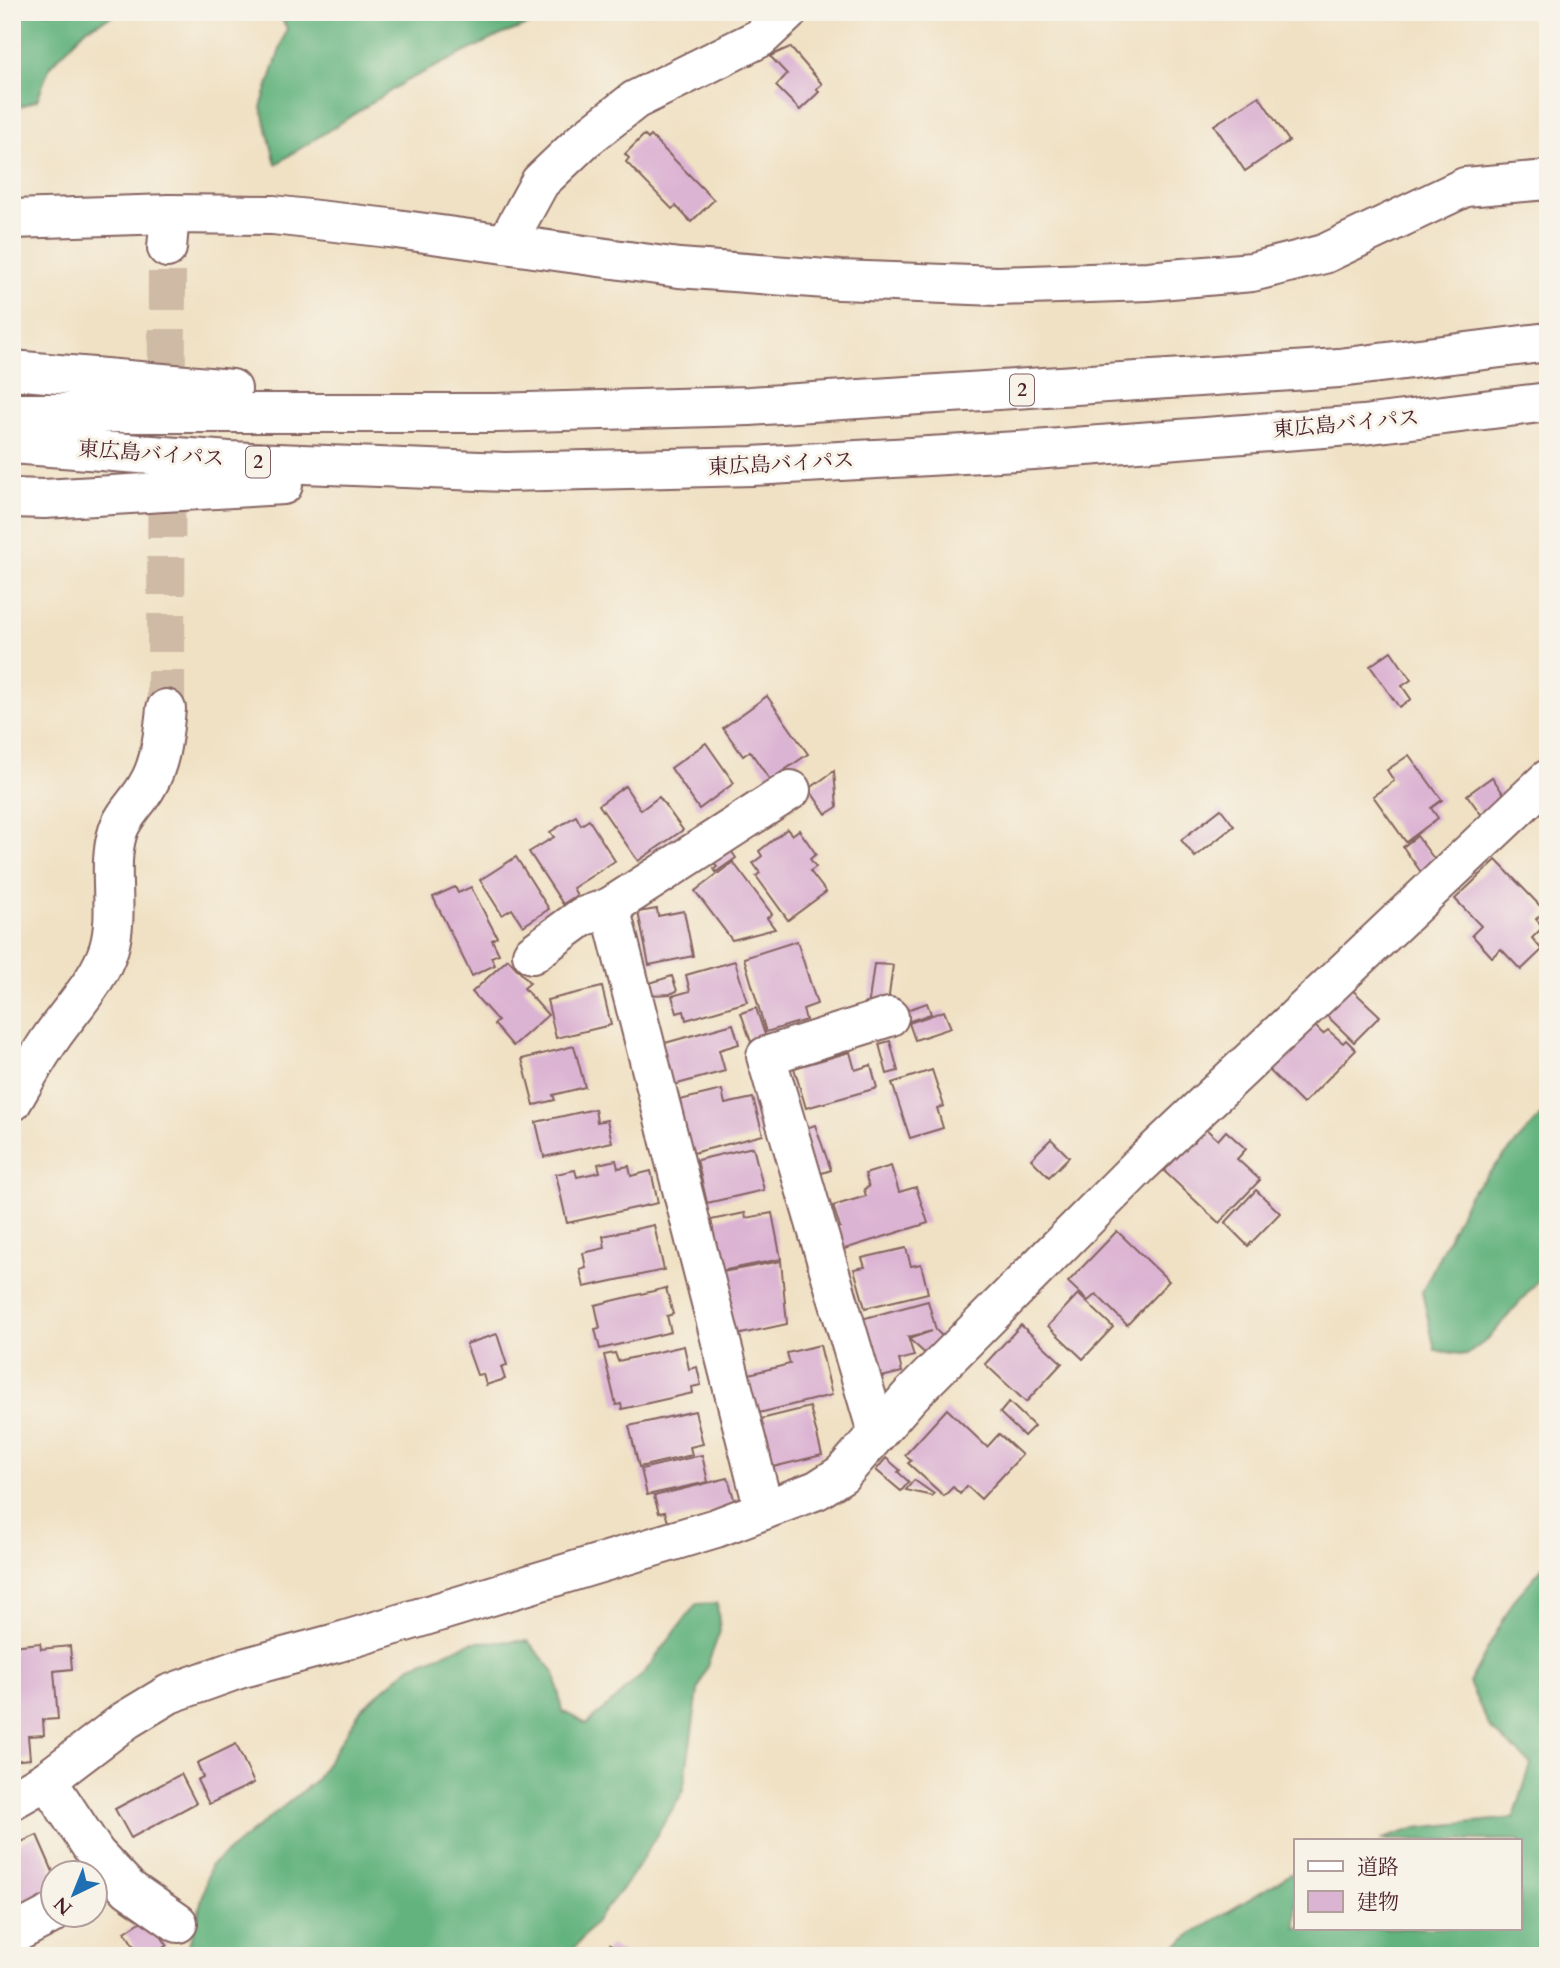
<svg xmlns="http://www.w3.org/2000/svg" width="1560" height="1968" viewBox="0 0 1560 1968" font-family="Cardo,'Noto Serif JP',serif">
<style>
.forest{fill:#63b37e;stroke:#566954;stroke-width:2}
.building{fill:#dcb4d3}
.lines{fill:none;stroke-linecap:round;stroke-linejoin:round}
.minor-tunnel{stroke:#cfbaa5;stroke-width:38;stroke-dasharray:38 19;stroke-linecap:butt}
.minor-casing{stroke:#846361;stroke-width:42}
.highway-casing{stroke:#846361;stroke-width:42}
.minor{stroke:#fff;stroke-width:38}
.highway{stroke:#fff;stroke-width:38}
.labels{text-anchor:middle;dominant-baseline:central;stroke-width:6;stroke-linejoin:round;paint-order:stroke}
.shield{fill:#f7f3e8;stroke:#7e5f64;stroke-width:2}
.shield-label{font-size:19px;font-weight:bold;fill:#4a1f2b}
.street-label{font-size:21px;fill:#4a1f2b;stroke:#f7f3e8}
</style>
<rect width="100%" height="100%" fill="#f7f3e8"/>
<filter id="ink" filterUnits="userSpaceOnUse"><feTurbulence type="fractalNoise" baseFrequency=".0143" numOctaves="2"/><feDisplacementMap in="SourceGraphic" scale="14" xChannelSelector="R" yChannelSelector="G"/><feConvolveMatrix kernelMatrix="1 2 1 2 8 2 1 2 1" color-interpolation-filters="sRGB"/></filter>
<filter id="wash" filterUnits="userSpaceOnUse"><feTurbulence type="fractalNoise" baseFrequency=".00686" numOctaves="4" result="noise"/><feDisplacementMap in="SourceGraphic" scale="28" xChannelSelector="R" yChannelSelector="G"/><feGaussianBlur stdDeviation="1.57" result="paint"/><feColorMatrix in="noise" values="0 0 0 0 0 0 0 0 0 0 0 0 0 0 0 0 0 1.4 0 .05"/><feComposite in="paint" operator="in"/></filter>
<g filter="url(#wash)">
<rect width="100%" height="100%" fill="#f0e1c4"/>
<g class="forest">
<polygon points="12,12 121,12 87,28 50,66 37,100 12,110"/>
<polygon points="277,12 564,12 498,36 406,81 276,164 261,107 287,28"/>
<polygon points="1548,1108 1548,1269 1489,1338 1467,1355 1435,1350 1422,1292 1469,1195"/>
<polygon points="1548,1561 1548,1956 1165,1956 1194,1932 1296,1871 1296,1928 1520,1928 1520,1840 1380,1840 1416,1828 1514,1818 1531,1764 1490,1728 1469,1683 1514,1600"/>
<polygon points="717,1603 720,1631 698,1691 683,1792 631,1877 568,1956 183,1956 193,1934 210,1866 316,1780 362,1708 411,1666 473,1642 528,1641 555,1673 562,1711 587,1724 644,1673 696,1604"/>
</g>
<g id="blocks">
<g class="building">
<polygon points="790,47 822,84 816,89 819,92 800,110 776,86 787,74 770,56"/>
<polygon points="1259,96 1289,141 1245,171 1214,125"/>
<polygon points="644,135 648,139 651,136 714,200 691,222 676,206 672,209 626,162 629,158 625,154"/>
<polygon points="1391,651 1411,680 1402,686 1411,699 1399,707 1370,666"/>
<polygon points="767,696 808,754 770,780 750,751 743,756 723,728"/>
<polygon points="706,743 734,783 699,809 671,768"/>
<polygon points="1409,755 1442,800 1431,808 1438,818 1406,842 1373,796 1394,781 1387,770"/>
<polygon points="834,771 837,807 826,814 809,789"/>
<polygon points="1492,777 1507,799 1483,817 1467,795"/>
<polygon points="625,786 641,810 659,797 683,830 638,861 599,805"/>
<polygon points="1221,809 1234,826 1195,857 1181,840"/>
<polygon points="576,816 581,825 589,820 615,861 573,888 577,895 563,904 529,852 554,837 550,832"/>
<polygon points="787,829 792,835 799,830 816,854 810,859 816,867 810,871 826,892 788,920 756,876 760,873 753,863 762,856 759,851"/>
<polygon points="1417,836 1441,868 1426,879 1403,847"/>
<polygon points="726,843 736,858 716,872 714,869 717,867 708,855"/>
<polygon points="516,857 549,909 523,926 512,909 502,915 480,880"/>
<polygon points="1496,860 1545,911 1536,919 1543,927 1532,938 1542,950 1521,970 1501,949 1492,957 1472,935 1481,926 1455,899"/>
<polygon points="733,862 772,914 767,918 775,929 732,940 695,891"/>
<polygon points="455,887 458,893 471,887 497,937 492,940 499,954 491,957 495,965 472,976 433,897"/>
<polygon points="657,909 658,916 684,911 693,956 649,965 638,912"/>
<polygon points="797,941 817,1004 803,1009 806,1020 766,1032 744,958"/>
<polygon points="508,959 530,983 524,988 548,1015 513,1046 494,1024 498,1021 472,992"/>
<polygon points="735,961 747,1002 686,1020 684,1011 677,1013 672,996 690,991 686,975"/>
<polygon points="874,964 893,965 888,1003 868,1008"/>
<polygon points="672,976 677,991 670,994 652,995 650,983"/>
<polygon points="1346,984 1380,1016 1354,1042 1321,1010"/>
<polygon points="602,987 611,1025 556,1038 547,1000"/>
<polygon points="927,1003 931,1014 904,1023 901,1012"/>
<polygon points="756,1008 766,1038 751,1042 741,1013"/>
<polygon points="944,1011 951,1028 915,1040 909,1023"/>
<polygon points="733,1024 739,1044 719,1050 725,1071 670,1086 658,1045"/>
<polygon points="1313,1024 1323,1034 1328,1030 1343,1043 1346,1040 1356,1050 1303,1104 1268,1069"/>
<polygon points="890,1041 898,1071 887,1074 879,1044"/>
<polygon points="574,1046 585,1087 553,1095 555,1100 534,1105 522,1059"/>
<polygon points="850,1052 855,1070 871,1065 877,1088 806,1108 794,1068"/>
<polygon points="932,1070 944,1106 937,1108 943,1128 910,1138 892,1083"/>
<polygon points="722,1090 725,1104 753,1098 763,1135 689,1154 676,1101"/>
<polygon points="595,1109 597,1122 607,1120 612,1142 544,1157 536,1122"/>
<polygon points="815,1125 831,1170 810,1177 795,1132"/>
<polygon points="1205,1128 1218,1140 1226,1131 1246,1149 1237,1159 1260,1180 1219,1223 1164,1171"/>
<polygon points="1051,1139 1069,1157 1049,1177 1031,1159"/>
<polygon points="753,1147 764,1190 707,1203 697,1160"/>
<polygon points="616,1160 618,1168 629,1166 631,1176 651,1171 658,1203 567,1223 556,1174 575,1170 577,1177 600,1172 598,1164"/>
<polygon points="891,1166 899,1192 916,1187 928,1223 838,1251 832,1229 840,1227 833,1206 866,1196 864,1189 869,1187 865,1174"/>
<polygon points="1256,1190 1280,1213 1248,1246 1225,1223"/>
<polygon points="745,1213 746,1218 772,1213 781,1259 716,1272 707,1231 713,1229 711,1220"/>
<polygon points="654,1225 664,1270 584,1287 580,1270 586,1268 583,1253 605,1248 603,1236"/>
<polygon points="1117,1231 1169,1281 1127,1325 1096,1294 1088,1301 1068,1282"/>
<polygon points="906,1248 911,1266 921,1264 928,1293 865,1308 854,1269 865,1267 862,1258"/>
<polygon points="781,1261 787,1324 732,1336 717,1273"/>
<polygon points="666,1288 673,1314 667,1316 671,1332 600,1349 595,1329 600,1328 595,1305"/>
<polygon points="1078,1294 1113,1327 1083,1359 1048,1326"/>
<polygon points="928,1301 936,1330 945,1339 929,1357 909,1339 932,1331 908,1337 914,1356 899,1360 902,1372 869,1380 858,1320"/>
<polygon points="1021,1325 1062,1363 1026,1402 985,1364"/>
<polygon points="497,1334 507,1365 501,1367 505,1379 486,1385 483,1374 477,1375 466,1344"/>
<polygon points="820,1345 832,1395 759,1413 758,1408 753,1409 745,1375 790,1364 787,1353"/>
<polygon points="684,1346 689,1369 697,1367 701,1385 692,1387 693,1393 622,1409 621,1404 616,1405 604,1355 615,1353 618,1361"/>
<polygon points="1009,1402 1034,1426 1024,1436 1000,1413"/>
<polygon points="810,1407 822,1455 773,1467 761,1419"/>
<polygon points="947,1409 987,1447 999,1434 1022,1455 981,1499 967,1486 960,1494 953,1487 944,1496 908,1463 911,1461 905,1455"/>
<polygon points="695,1411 703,1444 690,1447 692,1455 639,1467 629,1426"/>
<polygon points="702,1455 708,1482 647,1495 641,1469"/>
<polygon points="886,1458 900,1470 898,1472 909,1482 901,1491 876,1470"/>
<polygon points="728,1478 736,1506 668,1522 665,1512 659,1513 654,1496"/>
<polygon points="914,1480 934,1494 932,1496 906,1490"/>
<polygon points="40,1643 41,1649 70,1646 72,1669 54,1671 58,1719 43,1720 44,1735 28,1736 30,1759 12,1761 12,1646"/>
<polygon points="236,1744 254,1783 209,1804 197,1780 203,1777 197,1763"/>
<polygon points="181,1774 196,1803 131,1838 115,1809"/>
<polygon points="37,1835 54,1874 52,1903 12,1924 12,1846"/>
<polygon points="148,1917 167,1945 152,1956 140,1956 125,1932"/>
<polygon points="610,1945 627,1956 603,1956"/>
</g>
</g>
</g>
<g filter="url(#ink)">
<use href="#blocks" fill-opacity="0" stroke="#846361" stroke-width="2"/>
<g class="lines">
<polyline class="minor-tunnel" points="166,709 167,248"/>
<defs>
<g id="minor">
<polyline points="12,219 170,214"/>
<polyline points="506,244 540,182 584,140 635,100 760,38 788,12"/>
<polyline points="167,248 170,214 273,215 389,228 679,268 840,280 998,286 1148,281 1252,272 1324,254 1465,187 1548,180"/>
<polyline points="610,907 764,1510"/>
<polyline points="532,954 582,917 610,907 791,790"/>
<path d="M12,1102C25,1080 37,1058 51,1038C71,1009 99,981 109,948C120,910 106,868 118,831C123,815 139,801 147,786C161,763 163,735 166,709"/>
<polyline points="877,1432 766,1056 889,1017"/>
<polyline points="47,1780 96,1854 129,1889 178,1923"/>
<polyline points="12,1800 47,1780 126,1720 169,1694 239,1669 336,1643 716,1528 817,1490 842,1474 910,1396 1139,1166 1548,779"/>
<polyline points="12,1935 52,1914"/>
</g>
<g id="highway">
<polyline points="12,370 232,389"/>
<polyline points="12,413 495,413 750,406 1339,368 1548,342"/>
<polyline points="12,444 229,461 505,472 752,466 1034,450 1363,425 1548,402"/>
<polyline points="12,498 44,499 283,485"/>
</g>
</defs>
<use href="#minor" class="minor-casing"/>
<use href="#highway" class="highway-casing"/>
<use href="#minor" class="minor"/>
<use href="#highway" class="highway"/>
</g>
</g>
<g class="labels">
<g class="shield">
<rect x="1010" y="374.5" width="24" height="31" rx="5"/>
<rect x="246" y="446.5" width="24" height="31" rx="5"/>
</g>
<g class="shield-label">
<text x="1022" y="390">2</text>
<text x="258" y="462">2</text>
</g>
<g class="street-label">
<text transform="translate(1346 424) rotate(-5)">東広島バイパス</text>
<text transform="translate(151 454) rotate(4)">東広島バイパス</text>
<text transform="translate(781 464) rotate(-3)">東広島バイパス</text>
</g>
</g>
<rect width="1560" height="1968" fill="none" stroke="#f7f3e8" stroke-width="42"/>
<rect x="1294" y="1839" width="228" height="91" fill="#f7f3e8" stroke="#b29e9c" stroke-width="2"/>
<rect x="1308" y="1861" width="35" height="10" fill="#ffffff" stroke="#b29e9c" stroke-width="2"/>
<text x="1357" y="1874" font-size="21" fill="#4a1f2b">道路</text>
<rect x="1308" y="1891" width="35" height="21" fill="#dcb4d3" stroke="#b29e9c" stroke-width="2"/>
<text x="1357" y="1909" font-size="21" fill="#4a1f2b">建物</text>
<g transform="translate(74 1894) rotate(223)"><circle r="33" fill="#f7f3e8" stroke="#b29e9c" stroke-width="2"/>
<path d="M0-5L12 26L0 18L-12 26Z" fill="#1f6fb2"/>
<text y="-10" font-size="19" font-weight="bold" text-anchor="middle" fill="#4a1f2b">N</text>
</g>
</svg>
